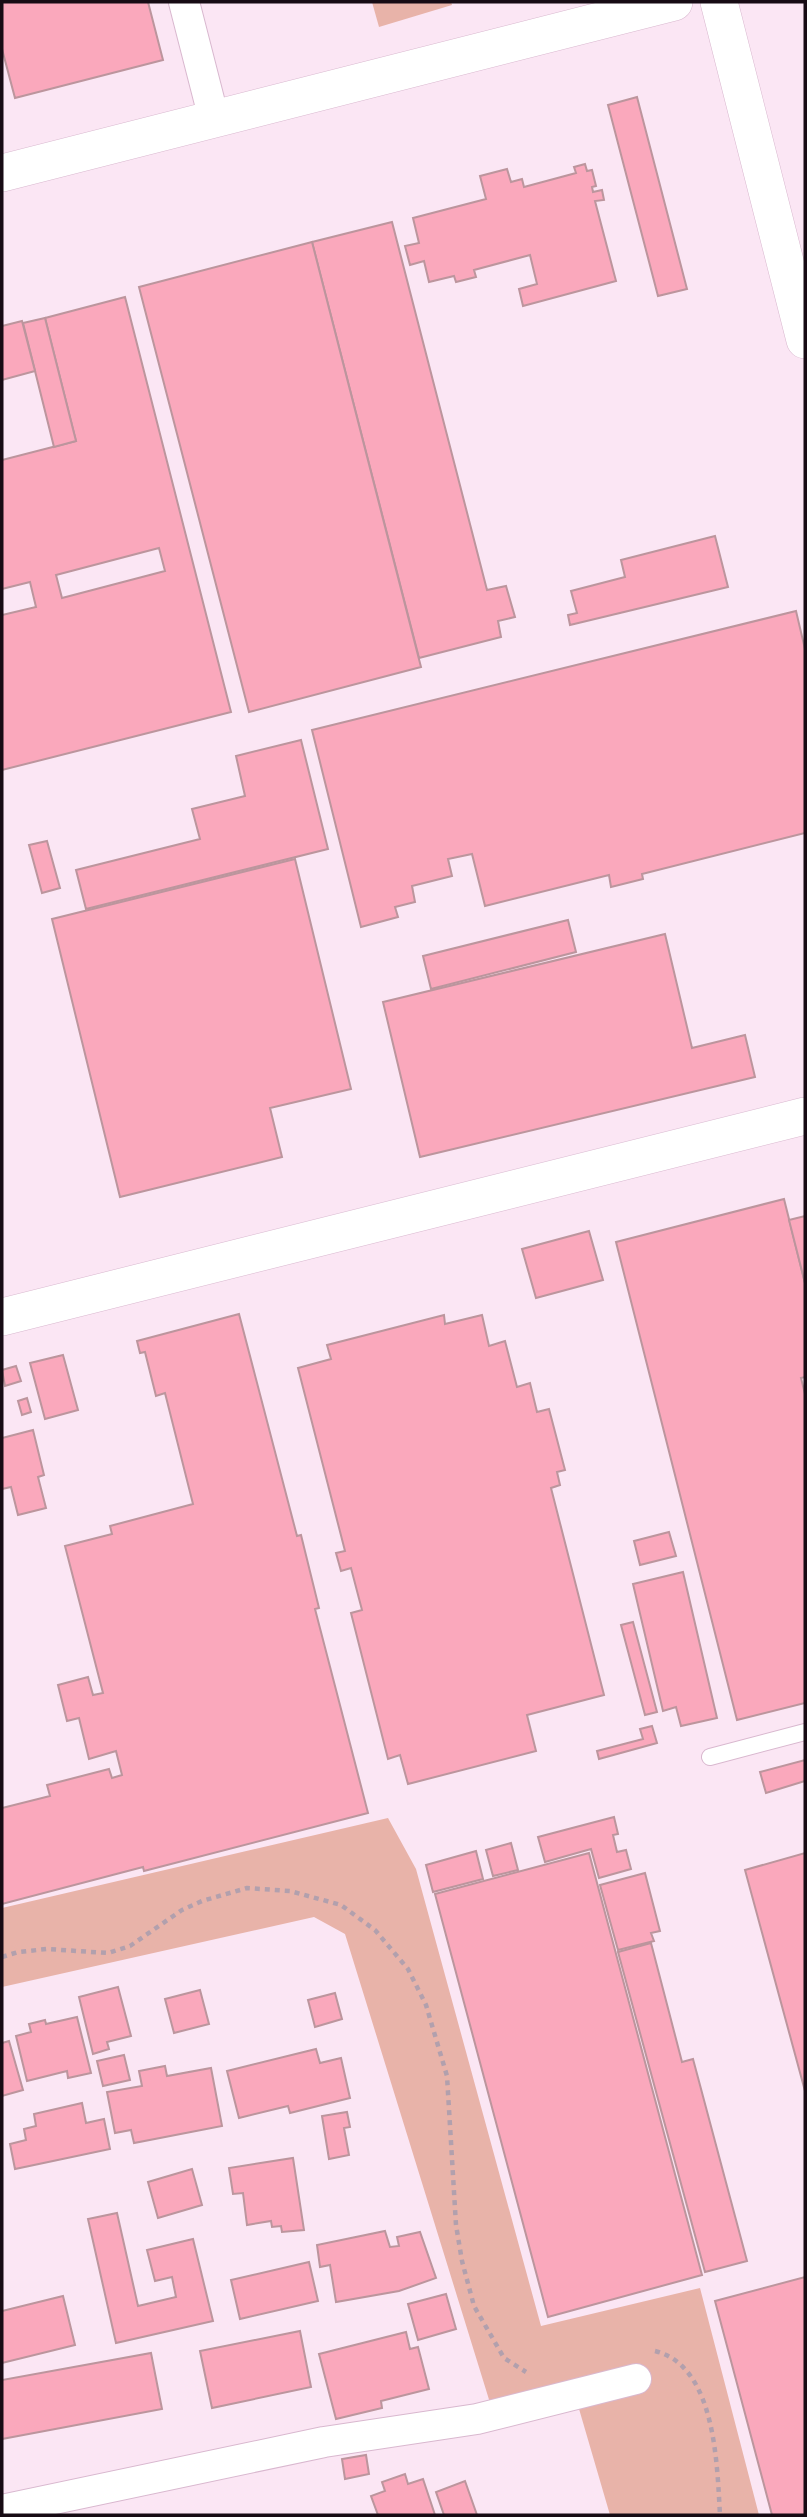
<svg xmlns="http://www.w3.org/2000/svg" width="807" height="2517" viewBox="0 0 807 2517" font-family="Rubik,sans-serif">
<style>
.green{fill:#e8b3a9}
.building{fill:#faa8bc;stroke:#bc959d;stroke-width:2;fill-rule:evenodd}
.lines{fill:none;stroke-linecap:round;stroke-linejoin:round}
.service-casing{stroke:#d9b8cf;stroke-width:18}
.minor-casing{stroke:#d9b8cf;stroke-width:32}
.tertiary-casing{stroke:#d9b8cf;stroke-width:38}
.path{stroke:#b2a0ad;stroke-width:4.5;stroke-dasharray:5 5;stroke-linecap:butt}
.service{stroke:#fff;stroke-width:16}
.minor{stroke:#fff;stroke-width:30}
.tertiary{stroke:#fff;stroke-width:37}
</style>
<rect width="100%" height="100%" fill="#fbe6f4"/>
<g class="green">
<polygon points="372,2 451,2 452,5 379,27"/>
<polygon points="388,1818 416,1869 541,2326 700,2288 759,2515 610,2515 577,2402 491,2406 345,1934 314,1917 2,1987 2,1908"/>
</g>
<g class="building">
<polygon points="2,2 148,2 163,60 15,98 2,49"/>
<polygon points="637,97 687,289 658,296 608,105"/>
<polygon points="585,164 587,171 592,170 596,186 592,187 593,192 602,190 604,200 595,201 616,281 523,306 519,289 537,284 530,255 474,270 476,277 456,282 454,276 429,282 424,261 410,265 405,246 419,243 413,218 486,199 480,176 507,169 511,182 522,179 524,187 576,173 574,167"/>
<polygon points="392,222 487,590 506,586 515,617 498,621 501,637 419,658 312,242"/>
<polygon points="312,242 421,667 249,712 139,287"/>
<path d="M125,297L231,712L2,770V615L36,607L30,582L2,589V460L76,441L45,318ZM159,548L165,571L62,598L56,575Z"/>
<polygon points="45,318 76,441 54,447 23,323"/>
<polygon points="22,321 35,371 2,380 2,326"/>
<polygon points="715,536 728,587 570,625 568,615 577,613 571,591 625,577 621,560"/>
<polygon points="796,611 805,649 805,833 642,874 643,879 611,887 609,875 485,906 472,854 448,859 452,876 412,886 415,902 395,907 398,917 361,927 312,730"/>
<polygon points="301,740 328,849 86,909 76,870 200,839 192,809 245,796 236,756"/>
<polygon points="47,841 60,888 42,893 29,845"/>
<polygon points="295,859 351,1089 270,1108 282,1157 120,1197 52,919"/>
<polygon points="568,920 576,952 431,989 423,956"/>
<polygon points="665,934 692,1048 745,1035 755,1077 420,1157 383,1002"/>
<polygon points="784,1199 805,1283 805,1377 801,1378 805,1394 805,1703 737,1720 616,1242"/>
<polygon points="805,1216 805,1283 789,1220"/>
<polygon points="589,1231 603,1280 536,1298 522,1249"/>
<polygon points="239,1314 297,1536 301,1535 319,1608 315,1609 368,1813 144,1871 143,1867 2,1904 2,1808 50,1796 47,1785 109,1769 112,1778 122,1775 116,1751 89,1759 79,1718 67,1721 58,1685 88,1677 93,1695 103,1693 65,1546 112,1534 110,1526 193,1504 165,1393 156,1396 145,1352 140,1353 137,1341"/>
<polygon points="444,1315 445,1324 482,1315 489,1346 505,1341 517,1387 530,1383 537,1412 549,1409 565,1470 557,1472 560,1485 551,1488 604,1695 527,1715 536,1751 408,1784 400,1755 388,1759 351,1613 362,1610 351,1568 341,1571 336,1553 345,1551 298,1368 331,1359 327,1345"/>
<polygon points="63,1355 78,1410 45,1419 30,1363"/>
<polygon points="16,1366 21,1381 5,1386 2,1370"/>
<polygon points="27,1398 31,1412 22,1415 18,1401"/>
<polygon points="33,1430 44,1475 38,1477 46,1508 18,1515 11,1487 2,1489 2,1438"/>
<polygon points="669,1532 676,1556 640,1565 634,1541"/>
<polygon points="683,1572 717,1718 681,1726 676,1707 663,1711 633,1584"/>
<polygon points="633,1622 657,1712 645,1715 621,1625"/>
<polygon points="652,1726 657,1743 599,1759 597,1751 643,1739 640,1729"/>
<polygon points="805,1760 805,1781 766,1793 760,1772"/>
<polygon points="614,1817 618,1834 613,1835 617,1852 626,1850 631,1869 599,1878 591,1849 545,1862 538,1837"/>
<polygon points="511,1843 518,1870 493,1876 486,1850"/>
<polygon points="476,1851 483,1879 433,1892 426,1865"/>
<polygon points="589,1853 702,2275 548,2317 435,1894"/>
<polygon points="805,1853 805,2091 745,1870"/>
<polygon points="645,1873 660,1931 651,1933 654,1941 618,1950 600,1885"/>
<polygon points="651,1943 682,2062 693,2059 747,2261 705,2272 618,1952"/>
<polygon points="118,1987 131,2036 107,2042 109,2049 93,2054 79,1997"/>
<polygon points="200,1990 209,2024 174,2033 165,1999"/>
<polygon points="335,1993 342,2019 315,2027 308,2000"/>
<polygon points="77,2017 91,2073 68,2078 67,2071 27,2081 16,2036 31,2032 29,2024 45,2020 46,2024"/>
<polygon points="9,2041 23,2090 2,2096 2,2043"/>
<polygon points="316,2049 320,2063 341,2058 350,2098 290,2113 288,2106 239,2118 227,2071"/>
<polygon points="124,2055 130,2080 103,2086 97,2061"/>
<polygon points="165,2066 167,2076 211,2068 222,2126 134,2143 131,2130 115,2133 107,2092 142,2086 139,2071"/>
<polygon points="82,2103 86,2123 104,2119 110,2149 15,2169 10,2144 26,2140 24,2129 36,2126 34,2114"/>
<polygon points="347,2112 350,2127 344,2128 349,2155 329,2159 322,2116"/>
<polygon points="293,2158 304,2230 282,2232 281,2226 272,2227 271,2221 247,2225 243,2193 233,2194 229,2168"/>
<polygon points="192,2169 202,2205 158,2218 148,2182"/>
<polygon points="117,2213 138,2306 176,2297 172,2277 155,2281 147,2250 193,2239 213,2321 116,2343 88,2219"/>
<polygon points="385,2231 390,2247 399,2246 397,2237 420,2232 436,2278 399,2291 336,2302 330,2265 320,2267 317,2245"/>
<polygon points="309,2262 318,2301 240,2319 231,2280"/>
<polygon points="805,2277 805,2515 772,2515 715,2301"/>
<polygon points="446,2294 456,2329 418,2340 408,2304"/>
<polygon points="63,2296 75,2345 2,2363 2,2311"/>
<polygon points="300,2331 311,2387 212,2408 200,2351"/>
<polygon points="406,2332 410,2349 418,2347 429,2389 381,2401 382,2408 336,2419 319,2354"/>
<polygon points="151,2353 162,2409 2,2439 2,2380"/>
<polygon points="366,2455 369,2474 345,2479 342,2459"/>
<polygon points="405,2474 408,2484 423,2479 435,2515 378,2515 371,2496 385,2491 382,2482"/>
<polygon points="465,2481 477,2515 444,2515 436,2492"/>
</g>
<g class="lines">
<defs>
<polyline id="service" points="710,1757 805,1732"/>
<g id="minor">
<polyline points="184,2 214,119"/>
<polyline points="2,2510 324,2442 477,2419 636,2379"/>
</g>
<g id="tertiary">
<polyline points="719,2 805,340"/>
<polyline points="2,173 674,2"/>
<polyline points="2,1317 805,1116"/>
</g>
</defs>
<use href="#service" class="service-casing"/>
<use href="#minor" class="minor-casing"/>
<use href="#tertiary" class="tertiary-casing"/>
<g class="path">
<polyline points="2,1957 18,1952 47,1949 108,1953 130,1946 182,1910 202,1901 247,1888 290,1891 341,1905 375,1930 408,1969 426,2005 447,2076 456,2225 462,2261 474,2306 504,2358 526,2372"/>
<path d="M655,2351C716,2366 717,2465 720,2515"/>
</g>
<use href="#service" class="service"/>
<use href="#minor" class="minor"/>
<use href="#tertiary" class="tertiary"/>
</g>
<rect width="807" height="2517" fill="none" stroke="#170b14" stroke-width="7"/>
</svg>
